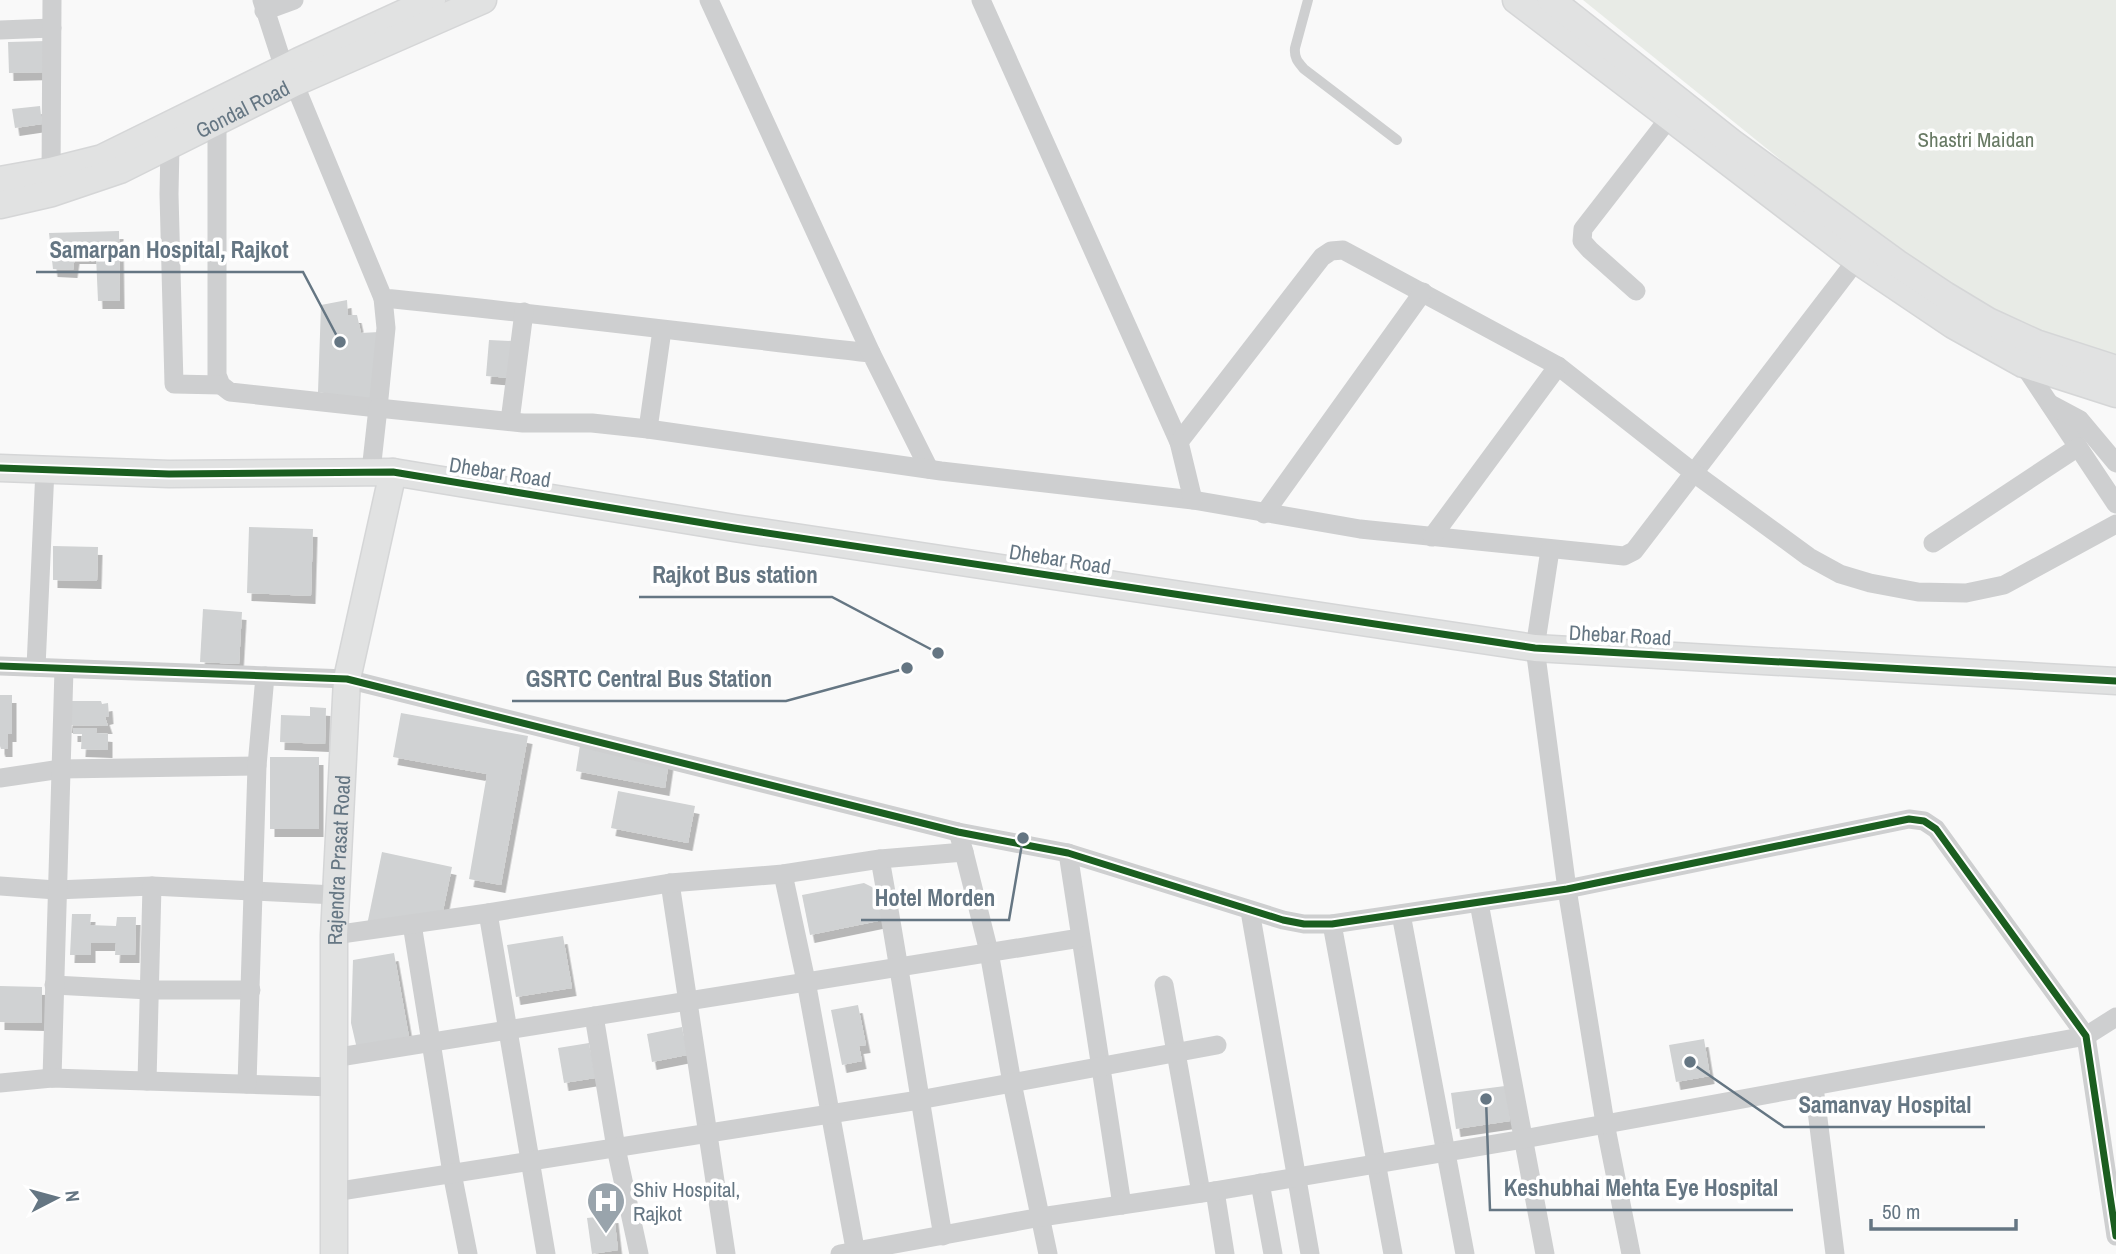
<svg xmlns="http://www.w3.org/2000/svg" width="2116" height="1254" viewBox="0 0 2116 1254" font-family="'Archivo Narrow',sans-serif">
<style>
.green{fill:#e8ebe6}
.building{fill:#d0d2d3;filter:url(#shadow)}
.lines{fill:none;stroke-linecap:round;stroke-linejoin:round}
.secondary-casing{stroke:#d5d6d7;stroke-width:29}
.lane{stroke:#cecfd0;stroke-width:10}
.street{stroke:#cecfd0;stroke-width:19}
.secondary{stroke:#e1e2e2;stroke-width:26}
.cycleway-casing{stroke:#fff;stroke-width:11}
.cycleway{stroke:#1b5e20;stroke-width:7}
.labels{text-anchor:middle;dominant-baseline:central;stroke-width:7;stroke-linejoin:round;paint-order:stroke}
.street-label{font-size:21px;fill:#657683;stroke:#fff}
.park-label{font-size:21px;fill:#687a64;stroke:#fff}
.poi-label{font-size:21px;fill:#657683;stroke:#fff;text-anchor:start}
.leader{fill:none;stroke:#657683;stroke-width:2.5}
.callout-dot{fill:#657683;stroke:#fff;stroke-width:2.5}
.callout-label{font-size:23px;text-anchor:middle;font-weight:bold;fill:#657683;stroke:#fff;stroke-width:7;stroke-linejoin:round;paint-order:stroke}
</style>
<defs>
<filter id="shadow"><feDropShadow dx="4.5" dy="8" stdDeviation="0" flood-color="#0004"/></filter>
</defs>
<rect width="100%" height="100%" fill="#f9f9f9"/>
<polygon class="green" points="1583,0 2116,0 2116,365 2007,343"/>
<g class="building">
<polygon points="47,41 48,72 9,73 8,42"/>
<polygon points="40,106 42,124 15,128 12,109"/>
<polygon points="119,231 120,301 98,301 96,256 75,256 73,270 53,269 49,233"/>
<polygon points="347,300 348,315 357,315 361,333 379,332 374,399 318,392 321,305"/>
<polygon points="489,340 513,341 511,378 486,376"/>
<polygon points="249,527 313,529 311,596 247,593"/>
<polygon points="53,546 98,547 97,581 53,580"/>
<polygon points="203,609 242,612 239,664 200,662"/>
<polygon points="0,695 12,695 12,734 8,734 8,749 1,749 0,746"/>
<polygon points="70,701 101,701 102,704 108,703 109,716 105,717 108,726 67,725"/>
<polygon points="310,707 326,708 325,744 280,742 281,715 310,716"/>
<polygon points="401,713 528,736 501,885 469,879 487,774 393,757"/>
<polygon points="73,728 97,728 96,733 108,734 108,750 81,749 82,734 73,734"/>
<polygon points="580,745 669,761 665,788 576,771"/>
<rect x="270" y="757" width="49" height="72"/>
<polygon points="618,791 695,806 688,843 611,828"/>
<polygon points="382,852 452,867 442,916 367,925"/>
<polygon points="864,883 872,887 878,897 883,920 810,935 802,895"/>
<polygon points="72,914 91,914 90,925 116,926 117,917 136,917 135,955 115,955 116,943 91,943 91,955 70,955"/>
<polygon points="563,936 572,988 516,997 507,945"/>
<polygon points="394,953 409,1037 357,1049 351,1023 353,960"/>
<polygon points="0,986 42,987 42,1023 0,1022"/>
<polygon points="858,1005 866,1045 859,1046 862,1061 842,1065 831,1010"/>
<polygon points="682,1027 687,1055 652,1062 647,1034"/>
<polygon points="1704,1039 1710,1076 1676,1082 1669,1045"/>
<polygon points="589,1043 595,1078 564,1083 558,1048"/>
<polygon points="1505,1086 1510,1121 1456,1129 1451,1093"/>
<polygon points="614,1215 618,1250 592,1254 587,1218"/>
</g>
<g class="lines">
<defs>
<g id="secondary">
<polyline points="1516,0 1858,261 1953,325 2023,364 2116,394"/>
<polyline points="1551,0 1731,142 1897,263 1945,295 1988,321 2036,343 2116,369"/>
<polyline points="0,180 50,171 102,158 299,61 432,0"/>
<path id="s1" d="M0,205L52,193L120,170L294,83L483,0"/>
<polyline points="0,468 169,474 393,472 734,528 1535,648 2116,681"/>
<path id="s2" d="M334,1254V935L347,679L393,472"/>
</g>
</defs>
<use href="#secondary" class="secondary-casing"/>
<path class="lane" d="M1308,0L1295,48C1294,58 1298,62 1304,69L1397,140"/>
<g class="street">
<path d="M262,0L284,68L294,83L383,298C546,314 708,335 871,353L929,469"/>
<polyline points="709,0 871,353"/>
<polyline points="981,0 1179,442"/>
<polyline points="264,11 294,0"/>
<polyline points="0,30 52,28"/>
<polyline points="217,121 217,375 221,385 230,392 378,408 386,328 383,298"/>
<polyline points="170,145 169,194 174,384 221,385"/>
<polyline points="51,181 52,0"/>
<polyline points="1636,291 1590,250 1582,241 1583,229 1670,117"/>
<polyline points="2023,364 2116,504"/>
<polyline points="2050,404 2080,420 2116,463"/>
<polyline points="510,421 524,312"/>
<polyline points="648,429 662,330"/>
<polyline points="371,471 378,408 523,423 592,423 648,429 941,471 1193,500 1360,529 1624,556 1634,551 1865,249"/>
<polyline points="1193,500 1179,442 1322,257 1331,251 1343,250 1558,366 1694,473 1809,557 1840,574 1870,583 1918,592 1966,593 2004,585 2116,524"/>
<polyline points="1264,514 1423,292"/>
<polyline points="1432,537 1558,366"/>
<polyline points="1933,543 2078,447"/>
<polyline points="1550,550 1535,648 1567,889 1605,1123 1631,1254"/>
<polyline points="0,666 347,679 958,832 1068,853 1283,920 1304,924 1332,924 1567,889 1909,819 1924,821 1936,829 2086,1036 2116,1236"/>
<polyline points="36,667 45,469"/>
<polyline points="0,778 61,769 257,766"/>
<polyline points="964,852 989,952 1012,1083 1048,1254"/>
<polyline points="1068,853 1122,1205"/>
<path d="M880,859C903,985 921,1111 943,1236"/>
<polyline points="783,874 806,981 856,1254"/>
<polyline points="670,883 726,1254"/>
<polyline points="0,886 56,890 152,886 335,895"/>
<polyline points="1479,903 1545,1254"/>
<polyline points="1250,911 1310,1254"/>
<polyline points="488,913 546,1254"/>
<polyline points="1401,914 1465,1254"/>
<polyline points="412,924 452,1173 468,1254"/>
<polyline points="1332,924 1393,1254"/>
<polyline points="334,935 488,913 670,883 783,874 880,859 964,852 958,832"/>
<polyline points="54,985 149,990 251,990"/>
<polyline points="1164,985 1201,1193"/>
<polyline points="594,1016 616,1148 639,1254"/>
<polyline points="333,1058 1080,938"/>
<polyline points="52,1078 64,669"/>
<polyline points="147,1081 152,886"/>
<polyline points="0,1083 52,1078 333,1087"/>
<polyline points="247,1084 257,766 265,676"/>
<polyline points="1814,1087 1835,1254"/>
<polyline points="1260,1183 1273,1254"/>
<polyline points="1215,1191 1225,1254"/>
<polyline points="334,1192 919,1100 1217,1045"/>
<polyline points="840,1254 1041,1217 1215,1191 1524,1139 2086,1036 2116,1017"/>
</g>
<use href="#secondary" class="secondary"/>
<defs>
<g id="cycleway">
<polyline points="0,468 169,474 393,472 734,528 1535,648 2116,681"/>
<polyline points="0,666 347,679 958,832 1068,853 1283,920 1304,924 1332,924 1567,889 1909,819 1924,821 1936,829 2086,1036 2116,1236"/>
</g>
</defs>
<use href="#cycleway" class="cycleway-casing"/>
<use href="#cycleway" class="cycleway"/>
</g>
<defs>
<symbol id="hospital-pin" viewBox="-11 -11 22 30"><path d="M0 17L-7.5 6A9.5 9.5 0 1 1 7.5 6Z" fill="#99a4ac" stroke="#fff"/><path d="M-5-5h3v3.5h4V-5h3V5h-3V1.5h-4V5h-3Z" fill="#fff"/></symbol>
</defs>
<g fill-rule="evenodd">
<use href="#hospital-pin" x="584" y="1179" width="44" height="60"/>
</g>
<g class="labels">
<g class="street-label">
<text stroke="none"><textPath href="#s1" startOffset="262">Gondal Road</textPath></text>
<text transform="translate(500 472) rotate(9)">Dhebar Road</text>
<text transform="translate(1060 559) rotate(9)">Dhebar Road</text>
<text transform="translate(1620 635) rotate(3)">Dhebar Road</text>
<text stroke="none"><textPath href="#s2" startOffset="394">Rajendra Prasat Road</textPath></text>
</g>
<g class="park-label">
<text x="1976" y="139">Shastri Maidan</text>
</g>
<g class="poi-label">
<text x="633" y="1189">Shiv Hospital,<tspan x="633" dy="24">Rajkot</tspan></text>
</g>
</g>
<path class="leader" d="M340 342L303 272H36M938 653L832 597H639M907 668L786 701H512M1023 838L1009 920H861M1690 1062L1784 1127H1985M1486 1099L1490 1210H1793"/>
<g class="callout-dot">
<circle cx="340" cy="342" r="7"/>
<circle cx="938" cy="653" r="7"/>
<circle cx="907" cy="668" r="7"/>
<circle cx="1023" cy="838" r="7"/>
<circle cx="1690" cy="1062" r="7"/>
<circle cx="1486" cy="1099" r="7"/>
</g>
<g class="callout-label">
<text x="169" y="258">Samarpan Hospital, Rajkot</text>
<text x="735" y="583">Rajkot Bus station</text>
<text x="649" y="687">GSRTC Central Bus Station</text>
<text x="935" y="906">Hotel Morden</text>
<text x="1885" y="1113">Samanvay Hospital</text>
<text x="1641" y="1196">Keshubhai Mehta Eye Hospital</text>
</g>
<g transform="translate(56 1198) rotate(84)" stroke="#ffffff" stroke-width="5" paint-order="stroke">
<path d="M0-5L12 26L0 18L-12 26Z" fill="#657683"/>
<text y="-10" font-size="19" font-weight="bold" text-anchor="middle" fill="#657683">N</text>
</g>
<path d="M1871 1219v10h145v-10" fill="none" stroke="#657683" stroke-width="3.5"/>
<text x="1882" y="1219" font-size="21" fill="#657683" stroke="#ffffff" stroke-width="5" paint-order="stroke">50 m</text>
</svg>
